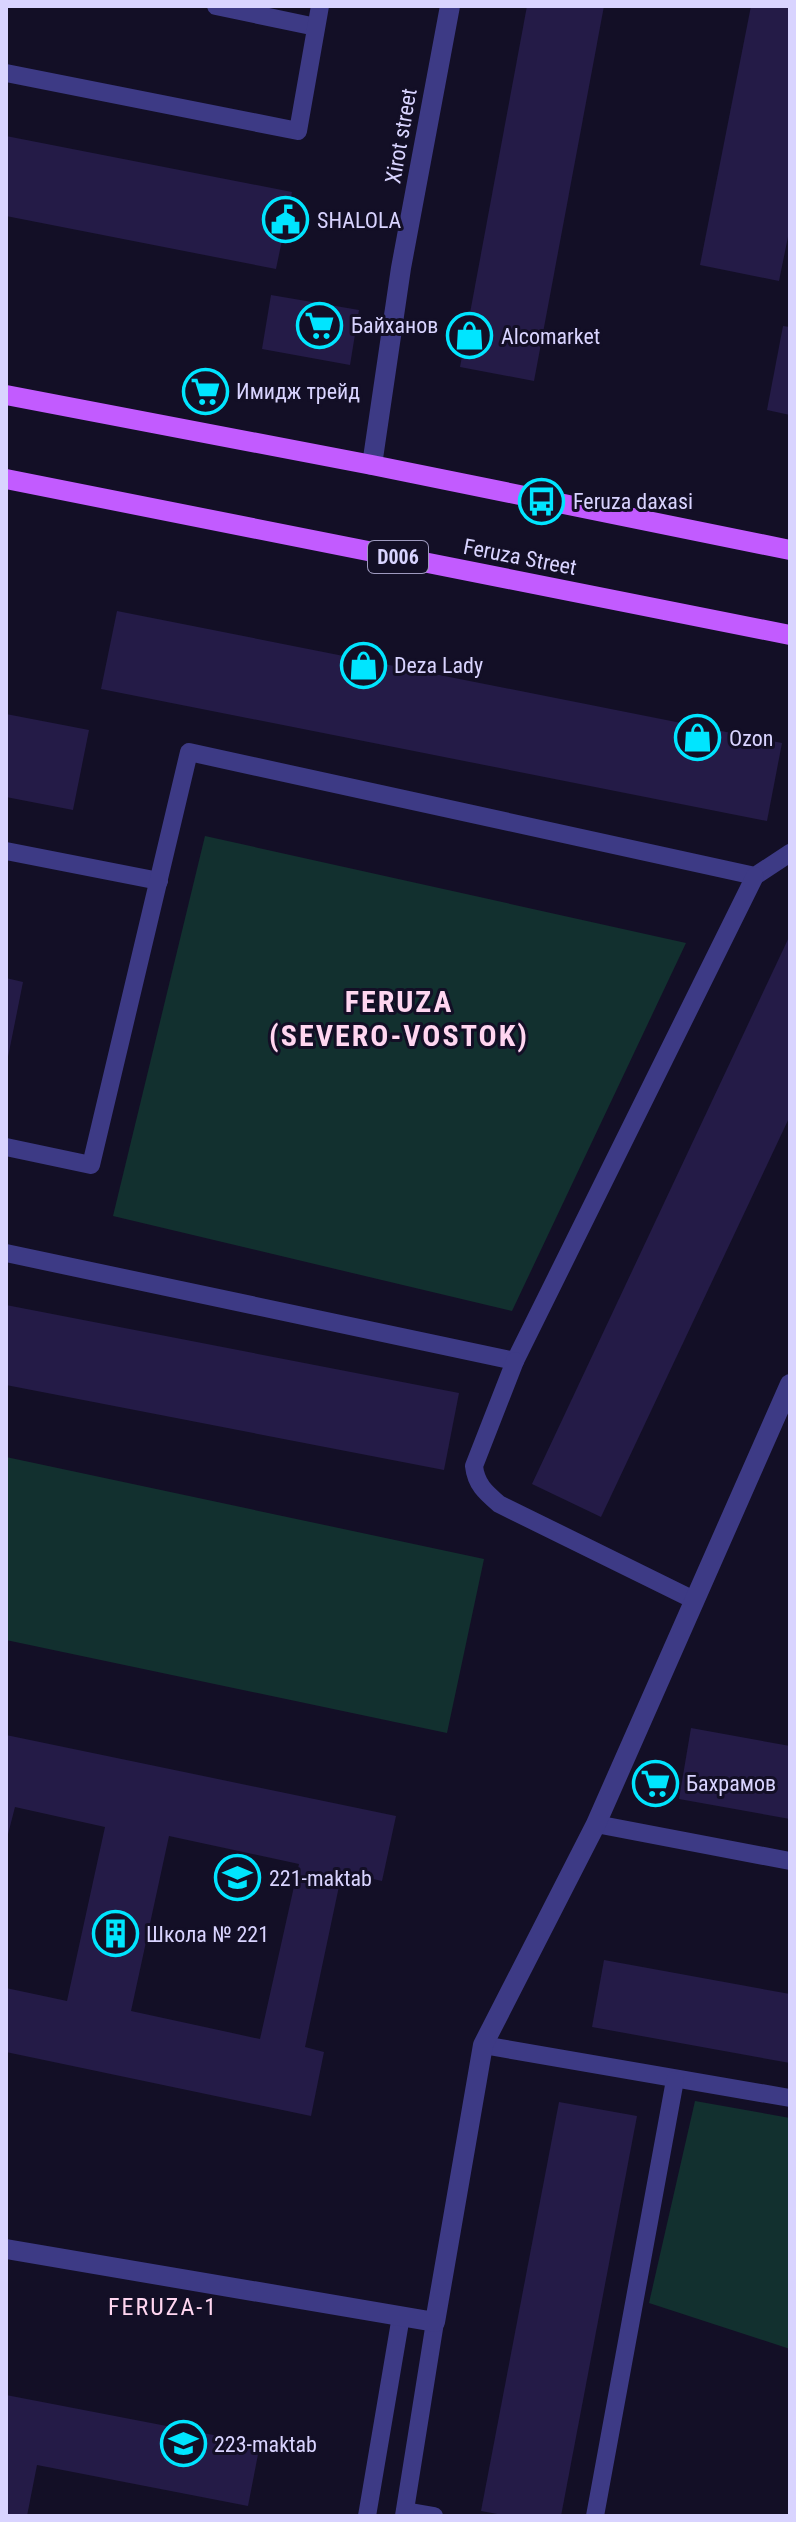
<svg xmlns="http://www.w3.org/2000/svg" width="796" height="2522" viewBox="0 0 796 2522" font-family="'Roboto Condensed',sans-serif">
<style>
.green{fill:#12302f}
.building{fill:#241b47;fill-rule:evenodd}
.lines{fill:none;stroke-linecap:round;stroke-linejoin:round}
.service{stroke:#3d3a85;stroke-width:18}
.minor{stroke:#3d3a85;stroke-width:20}
.primary{stroke:#c25bff;stroke-width:20}
.labels{text-anchor:middle;dominant-baseline:central;stroke-width:6;stroke-linejoin:round;paint-order:stroke}
.shield{fill:#130f26;stroke:#9e99be;stroke-width:2}
.shield-label{font-size:20px;font-weight:bold;fill:#d9d4ff}
.street-label{font-size:22px;fill:#d9d4ff;stroke:#130f26}
.poi-label{font-size:22px;fill:#d9d4ff;stroke:#130f26;text-anchor:start}
.neighbourhood-label{font-size:24px;letter-spacing:2px;fill:#ffd6f0;stroke:#130f26}
.district-label{font-size:30px;font-weight:bold;letter-spacing:2px;fill:#ffd6f0;stroke:#130f26}
</style>
<rect width="100%" height="100%" fill="#130f26"/>
<g class="green">
<polygon points="205,836 686,943 512,1311 113,1216"/>
<polygon points="6,1457 484,1559 447,1733 6,1640"/>
<polygon points="695,2101 790,2118 790,2349 649,2303"/>
</g>
<g class="building">
<polygon points="527,6 604,6 534,381 460,367"/>
<polygon points="751,6 790,6 790,227 779,281 700,265"/>
<polygon points="6,136 292,192 276,269 6,216"/>
<polygon points="271,295 359,310 350,365 262,349"/>
<polygon points="783,326 790,327 790,415 767,410"/>
<polygon points="117,611 782,743 767,821 101,689"/>
<polygon points="6,714 89,730 73,810 6,797"/>
<polygon points="790,935 790,1116 601,1517 532,1484"/>
<polygon points="6,978 23,982 7,1062 6,1062"/>
<polygon points="6,1305 459,1393 444,1470 6,1385"/>
<polygon points="691,1728 790,1746 790,1819 679,1799"/>
<path d="M6,1735L396,1816L382,1881L342,1872L305,2047L324,2052L311,2116L6,2052V1988L67,2001L105,1827L15,1807L6,1842ZM169,1836L299,1864L260,2039L131,2011Z"/>
<polygon points="604,1960 790,1994 790,2063 592,2027"/>
<polygon points="559,2102 637,2116 561,2516 508,2516 481,2511"/>
<polygon points="6,2395 260,2444 248,2506 37,2465 27,2516 6,2516"/>
</g>
<g class="lines">
<g class="service">
<polyline points="216,6 316,27"/>
<polyline points="6,73 298,131 320,6"/>
<polyline points="6,851 159,881"/>
<polyline points="6,1147 91,1165 189,752 755,876 790,853"/>
<polyline points="6,1253 515,1361 755,876"/>
<path d="M515,1361L474,1466C476,1484 485,1492 499,1504L694,1600"/>
<polyline points="596,1824 790,1861"/>
<polyline points="483,2045 790,2098"/>
<polyline points="405,2511 434,2516"/>
<polyline points="367,2516 401,2316"/>
<polyline points="404,2516 435,2322"/>
<polyline points="595,2516 675,2080"/>
</g>
<g class="minor">
<polyline points="372,465 401,268 450,6"/>
<polyline points="6,2249 435,2322 483,2045 596,1824 790,1384"/>
</g>
<g class="primary">
<polyline points="6,395 372,465 790,550"/>
<polyline points="6,479 790,635"/>
</g>
</g>
<defs>
<symbol id="civic-ring" viewBox="-11 -11 22 22"><circle r="9.5" fill="#130f26" stroke="#00e5ff" stroke-width="1.5"/><path d="M-.6-6.5H3V-4.5H.6V-3L4-1V1h2V6H-6V1h2V-1L-.6-3ZM-1.2 2.5V6h2.4V2.5Z" fill="#00e5ff"/></symbol>
<symbol id="supermarket-ring" viewBox="-11 -11 22 22"><circle r="9.5" fill="#130f26" stroke="#00e5ff" stroke-width="1.5"/><path d="M-6-5.5h2.5l.6 2H6L4.5 2H-2.5L-4.4-4H-6ZM-1.5 3.2a1.3 1.3 0 1 0 .1 0ZM3 3.2a1.3 1.3 0 1 0 .1 0Z" fill="#00e5ff"/></symbol>
<symbol id="shop-ring" viewBox="-11 -11 22 22"><circle r="9.5" fill="#130f26" stroke="#00e5ff" stroke-width="1.5"/><path d="M-5-2.5h2.3a2.7 3.5 0 0 1 5.4 0H5L5.5 6h-11ZM-1.5-2.5h3a1.5 2.3 0 0 0-3 0Z" fill="#00e5ff"/></symbol>
<symbol id="bus-ring" viewBox="-11 -11 22 22"><circle r="9.5" fill="#130f26" stroke="#00e5ff" stroke-width="1.5"/><path d="M-5-6H5V4H4V6H2V4H-2V6H-4V4H-5ZM-3.5-4V0h7V-4ZM-3.5 1.2v1.5H-2V1.2ZM2 1.2v1.5H3.5V1.2Z" fill="#00e5ff"/></symbol>
<symbol id="school-ring" viewBox="-11 -11 22 22"><circle r="9.5" fill="#130f26" stroke="#00e5ff" stroke-width="1.5"/><path d="M0-5L7-2L0 1L-7-2ZM-4 1L0 2.5L4 1V4Q0 6-4 4Z" fill="#00e5ff"/></symbol>
<symbol id="building-ring" viewBox="-11 -11 22 22"><circle r="9.5" fill="#130f26" stroke="#00e5ff" stroke-width="1.5"/><path d="M-4-6H4V6H1V3H-1V6H-4ZM-2.5-4.3h1.7v1.8h-1.7ZM.8-4.3h1.7v1.8H.8ZM-2.5-1h1.7V.8h-1.7ZM.8-1h1.7V.8H.8Z" fill="#00e5ff"/></symbol>
</defs>
<g fill-rule="evenodd">
<use href="#civic-ring" x="260" y="194" width="51" height="51"/>
<use href="#supermarket-ring" x="294" y="300" width="51" height="51"/>
<use href="#shop-ring" x="444" y="310" width="51" height="51"/>
<use href="#supermarket-ring" x="180" y="366" width="51" height="51"/>
<use href="#bus-ring" x="516" y="476" width="51" height="51"/>
<use href="#shop-ring" x="338" y="640" width="51" height="51"/>
<use href="#shop-ring" x="672" y="712" width="51" height="51"/>
<use href="#supermarket-ring" x="630" y="1758" width="51" height="51"/>
<use href="#school-ring" x="212" y="1852" width="51" height="51"/>
<use href="#building-ring" x="90" y="1908" width="51" height="51"/>
<use href="#school-ring" x="158" y="2418" width="51" height="51"/>
</g>
<g class="labels">
<rect class="shield" x="368" y="541" width="60" height="32" rx="6"/>
<g class="shield-label">
<text x="398" y="557">D006</text>
</g>
<g class="street-label">
<text transform="translate(401 136) rotate(-80)">Xirot street</text>
<text transform="translate(520 557) rotate(11)">Feruza Street</text>
</g>
<g class="poi-label">
<text x="317" y="220">SHALOLA</text>
<text x="351" y="325">Байханов</text>
<text x="501" y="336">Alcomarket</text>
<text x="236" y="391">Имидж трейд</text>
<text x="573" y="501">Feruza daxasi</text>
<text x="394" y="665">Deza Lady</text>
<text x="729" y="738">Ozon</text>
<text x="686" y="1783">Бахрамов</text>
<text x="269" y="1878">221-maktab</text>
<text x="146" y="1934">Школа № 221</text>
<text x="214" y="2444">223-maktab</text>
</g>
<g class="neighbourhood-label">
<text x="163" y="2307">FERUZA-1</text>
</g>
<g class="district-label">
<text x="399" y="1001">FERUZA<tspan x="399" dy="34">(SEVERO-VOSTOK)</tspan></text>
</g>
</g>
<rect width="796" height="2522" fill="none" stroke="#d9d4ff" stroke-width="16"/>
</svg>
